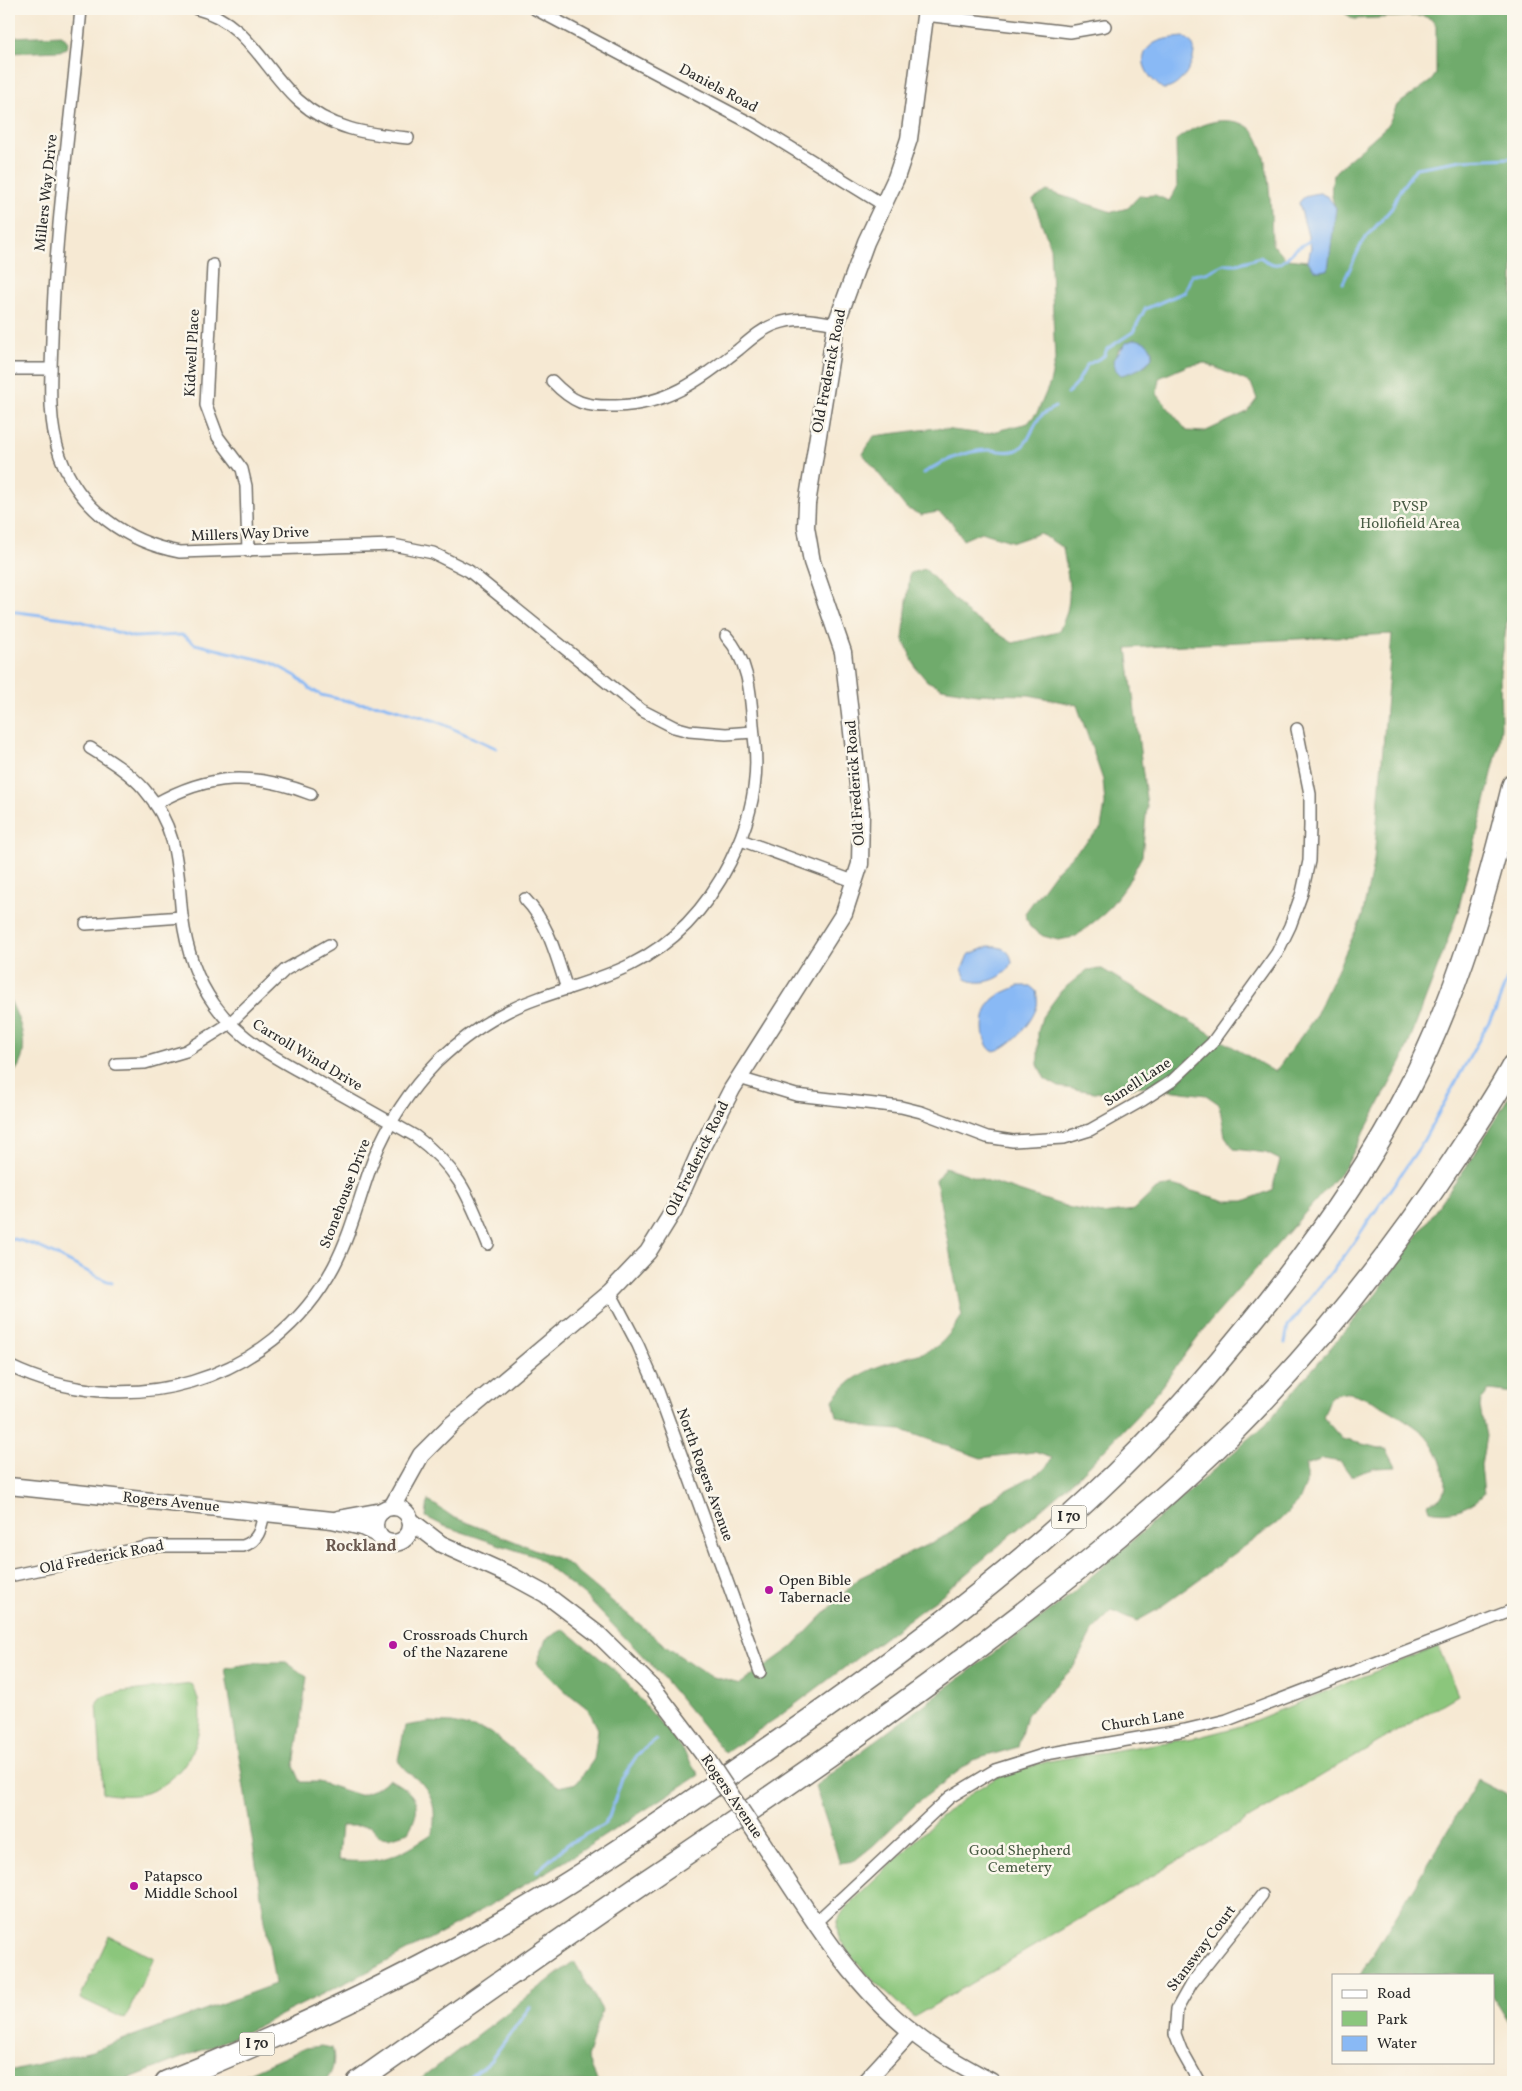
<svg xmlns="http://www.w3.org/2000/svg" width="1522" height="2091" viewBox="0 0 1522 2091" font-family="Vollkorn,serif">
<style>
.green{fill:#8bc67c;stroke:#5b7854}
.forest{fill:#70ab6c;stroke:#4e6b4c;fill-rule:evenodd}
.water{fill:#89b9f5;stroke:#5a7290}
.lines{fill:none;stroke-linecap:round;stroke-linejoin:round}
.stream{stroke:#89b9f5;stroke-width:3}
.street-casing{stroke:#726e66;stroke-width:14}
.secondary-casing{stroke:#726e66;stroke-width:19}
.highway-casing{stroke:#726e66;stroke-width:24}
.street{stroke:#fff;stroke-width:11}
.secondary{stroke:#fff;stroke-width:16}
.highway{stroke:#fff;stroke-width:21}
.secondary-bridge-casing{stroke:#726e66;stroke-width:19;stroke-linecap:butt}
.secondary-bridge{stroke:#fff;stroke-width:16}
.poi-dot{fill:#b5179e;stroke:#fbf7ec;stroke-width:2}
.labels{text-anchor:middle;dominant-baseline:central;stroke-width:5;stroke-linejoin:round;paint-order:stroke}
.shield{fill:#fbf7ec;stroke:#696865;stroke-width:1}
.shield-label{font-size:14px;font-weight:bold;fill:#2b2b2b}
.street-label{font-size:15px;fill:#2b2b2b;stroke:#fbf7ec}
.park-label{font-size:15px;fill:#485a43;stroke:#fbf7ec}
.poi-label{font-size:15px;fill:#2b2b2b;stroke:#fbf7ec;text-anchor:start}
.neighbourhood-label{font-size:16px;font-weight:bold;fill:#6b5a50;stroke:#fbf7ec}
</style>
<rect width="100%" height="100%" fill="#fbf7ec"/>
<filter id="ink" filterUnits="userSpaceOnUse"><feTurbulence type="fractalNoise" baseFrequency=".02" numOctaves="2"/><feDisplacementMap in="SourceGraphic" scale="10" xChannelSelector="R" yChannelSelector="G"/><feConvolveMatrix kernelMatrix="1 2 1 2 8 2 1 2 1" color-interpolation-filters="sRGB"/></filter>
<filter id="wash" filterUnits="userSpaceOnUse"><feTurbulence type="fractalNoise" baseFrequency=".0096" numOctaves="4" result="noise"/><feDisplacementMap in="SourceGraphic" scale="20" xChannelSelector="R" yChannelSelector="G"/><feGaussianBlur stdDeviation="1.12" result="paint"/><feColorMatrix in="noise" values="0 0 0 0 0 0 0 0 0 0 0 0 0 0 0 0 0 1.4 0 .05"/><feComposite in="paint" operator="in"/></filter>
<g filter="url(#wash)">
<rect width="100%" height="100%" fill="#f6e9d3"/>
<g class="green">
<path d="M1438,1646L1458,1695L914,2017C896,2002 837,1951 837,1928C837,1919 842,1913 847,1907L939,1818L974,1791L998,1777L1049,1761L1199,1737L1241,1726Z"/>
<path d="M192,1684C213,1723 190,1777 149,1792C134,1797 118,1796 103,1793L97,1703L102,1697L121,1692Z"/>
<polygon points="109,1936 154,1958 125,2019 80,1998"/>
</g>
<g class="forest">
<path d="M1338,9H1513V497L1507,539L1509,607L1500,673L1501,727L1499,745L1458,911L1444,950L1402,1061L1346,1166L1209,1323L1148,1404L1079,1476L943,1594L781,1715L725,1753L660,1674L584,1595L536,1557L444,1526L426,1517L428,1500L453,1517L564,1561L668,1648L710,1676L740,1684L791,1648L859,1578L947,1535L997,1495L1044,1470L1052,1458L1034,1452L981,1458L902,1430L870,1428L837,1416L833,1400C853,1373 877,1366 908,1357C918,1354 929,1352 937,1346C947,1339 955,1326 962,1316L936,1180L945,1167L1071,1208L1102,1214L1134,1210L1156,1189L1172,1185L1226,1201H1244L1272,1190L1280,1160L1266,1153L1234,1149L1225,1136L1219,1104L1206,1095L1138,1086L1109,1094L1059,1087L1045,1079L1038,1065V1032L1042,1017L1061,991L1087,970L1102,969L1275,1072L1315,1017L1362,917L1374,860L1392,634L1127,648L1147,806L1142,856L1127,884L1105,913L1075,937L1058,940L1043,936L1030,927L1025,913L1055,872L1101,828L1105,804L1103,780L1077,705L1029,695L977,694L942,688L927,681L916,668L903,639L910,573L925,569L969,615L1013,643L1058,632C1076,601 1068,581 1063,548L1040,533L1014,542L981,532L963,540L951,521L938,512L921,515L906,508L863,454L874,436L936,428L984,434L1028,423L1038,411L1050,383L1055,360L1050,246L1033,200L1047,191L1112,212L1128,208L1139,196L1155,195L1169,201L1177,188L1176,140C1189,130 1201,124 1217,121C1230,120 1244,121 1253,131C1271,153 1271,217 1272,244L1286,259L1308,261C1314,271 1317,273 1328,269L1336,208C1330,198 1330,181 1336,171L1388,125L1397,105L1431,81L1436,74V26L1431,19L1423,16L1354,19ZM1135,339L1152,349V358L1145,366L1117,352L1126,343ZM1205,363L1251,383L1257,399L1247,412L1204,432L1187,431L1157,394L1159,378L1189,365Z"/>
<polygon points="62,35 68,42 66,48 60,51 9,53 9,37"/>
<path d="M9,998C22,1024 34,1056 9,1078V1047L11,1033L9,1025Z"/>
<path d="M1513,1089V1393L1489,1390L1481,1401L1480,1407L1486,1436L1481,1466L1484,1494C1471,1508 1449,1515 1430,1510L1428,1504C1432,1502 1438,1501 1441,1497C1453,1480 1435,1442 1421,1431C1404,1418 1370,1397 1350,1393C1344,1392 1336,1395 1331,1396L1323,1417L1342,1439L1387,1450L1396,1467L1375,1468L1351,1476L1341,1462L1323,1459L1306,1465V1484L1299,1501L1277,1523L1155,1611L1137,1621L1112,1611L1093,1630L1073,1668L1026,1715L1018,1747L973,1760L917,1803L874,1845L854,1861L840,1863L815,1786L1063,1601L1266,1424L1377,1293L1473,1157Z"/>
<path d="M564,1629L617,1672L681,1747L699,1775L567,1860L461,1922L375,1968L240,2035L120,2082H9V2071L92,2051L275,1984L225,1668L259,1662H286L307,1677L294,1766L301,1782H319L359,1795L375,1789L389,1779C415,1793 425,1804 408,1832L389,1838L380,1837L371,1826H341L338,1860C381,1865 398,1856 433,1833C435,1814 436,1801 423,1785C414,1775 405,1773 398,1760L405,1726L429,1722L452,1723L490,1732L558,1787L577,1783L594,1759L598,1729L588,1709L564,1690L537,1663L546,1639Z"/>
<polygon points="1478,1780 1513,1798 1513,2030 1493,1997 1493,1975 1360,1975"/>
<polygon points="574,1961 602,2010 587,2058 598,2082 417,2082"/>
<path d="M321,2046L332,2048C336,2059 333,2075 324,2082H228L305,2048Z"/>
</g>
<g class="water">
<path d="M1184,37C1189,40 1193,43 1194,49C1195,64 1179,90 1163,89C1149,79 1133,58 1153,44C1162,38 1175,38 1184,37Z"/>
<path d="M1320,193L1328,197L1336,208L1328,269C1317,273 1314,271 1308,261L1311,247L1299,203C1304,195 1311,194 1320,193Z"/>
<path d="M1135,339C1147,342 1152,344 1152,358C1143,368 1134,372 1121,375L1116,370L1113,360L1126,343Z"/>
<path d="M989,946C1001,947 1011,949 1012,963C1005,979 981,987 966,979L962,969L968,955Z"/>
<path d="M1018,986H1030L1036,991C1037,996 1038,1001 1037,1006C1033,1022 1008,1051 992,1051C979,1040 981,1011 993,999C1000,993 1010,990 1018,986Z"/>
</g>
<g class="lines">
<g class="stream">
<polyline points="1343,283 1363,241 1392,208 1400,190 1416,168 1462,160 1513,158"/>
<path d="M1067,394L1077,383L1087,365L1104,356L1107,349L1133,332L1145,309L1185,292L1192,275L1206,273L1224,264H1237L1260,257C1280,272 1282,261 1296,249C1300,246 1306,244 1310,240"/>
<path d="M924,473C940,462 970,449 990,450C999,450 1007,454 1017,450C1029,444 1032,428 1039,418C1043,413 1049,410 1055,407"/>
<polyline points="9,611 73,619 133,637 182,635 195,644 270,662 296,676 309,688 321,695 357,703 382,705 436,721 496,748"/>
<path d="M9,1238C47,1245 77,1269 112,1283"/>
<polyline points="1285,1343 1288,1326 1345,1255 1421,1145 1496,1009 1513,963"/>
<polyline points="537,1871 568,1844 603,1825 609,1817 622,1778 638,1754 656,1740"/>
<polyline points="465,2082 490,2061 530,2007"/>
</g>
</g>
</g>
<g filter="url(#ink)">
<g class="lines">
<defs>
<g id="street">
<path d="M81,9C71,119 55,228 52,339C51,377 47,419 60,456C79,509 126,542 180,552L393,545L433,553L469,571L641,710L674,727L689,731L726,734L753,732"/>
<path d="M197,9C246,21 264,69 298,100C330,129 367,134 408,138"/>
<polyline points="535,9 754,125 882,204"/>
<polyline points="925,15 1070,32 1105,26"/>
<polyline points="213,265 206,405 218,437 242,469 246,486 248,551"/>
<polyline points="9,369 51,369"/>
<path d="M552,381C573,403 585,407 616,406C669,404 698,381 738,350C750,340 762,329 776,324C797,316 815,320 836,324"/>
<path d="M90,748C109,760 129,772 144,789C179,829 177,867 182,916C186,947 196,979 214,1004C241,1042 280,1060 319,1082C351,1100 383,1118 415,1136C459,1169 468,1195 488,1244"/>
<path d="M155,804C209,773 254,772 311,794"/>
<polyline points="741,840 856,882"/>
<path d="M525,899C549,924 556,956 567,989"/>
<polyline points="86,924 182,917"/>
<polyline points="116,1064 145,1063 186,1051 229,1024 285,970 329,945"/>
<polyline points="739,1078 796,1095 901,1107 921,1112 987,1137 1013,1141 1064,1138 1090,1130 1143,1100 1172,1081 1212,1043 1277,953 1290,926 1302,893 1309,861 1310,826 1310,794 1297,729"/>
<polyline points="610,1292 638,1345 658,1391 760,1672"/>
<path d="M9,1366C126,1423 272,1384 334,1266C352,1232 360,1194 374,1158C388,1123 411,1089 437,1062C466,1034 501,1011 539,998C570,987 602,979 630,965C675,943 708,906 730,862C748,826 759,785 755,745C750,706 754,667 726,636"/>
<path d="M9,1576L151,1546H243C259,1541 261,1528 264,1513"/>
<polyline points="816,1922 950,1797 995,1770 1046,1754 1185,1730 1227,1720 1513,1610"/>
<polyline points="1199,2082 1181,2050 1175,2034 1177,2009 1191,1984 1262,1895"/>
</g>
<g id="secondary">
<polyline points="9,1486 332,1520 362,1527 379,1535"/>
<polyline points="392,1507 421,1455 451,1425 610,1292 648,1252 674,1210 701,1149 732,1089 844,913 860,864 861,812 843,652 812,562 806,527 807,504 836,324 866,242 896,178 909,139 926,9"/>
<circle cx="393" cy="1525" r="18"/>
<polyline points="338,1519 382,1511"/>
<polyline points="410,1520 441,1544 512,1576 545,1594 599,1635 653,1688 704,1755"/>
<path d="M762,1842C806,1908 848,1982 912,2032C936,2052 965,2067 992,2082"/>
<polyline points="865,2082 911,2032"/>
</g>
<g id="highway">
<path d="M166,2082C287,2034 405,1978 518,1913C599,1866 677,1811 754,1758C872,1677 988,1593 1093,1495C1158,1435 1214,1369 1269,1300C1321,1234 1370,1164 1409,1088C1459,991 1487,891 1513,785"/>
<path d="M358,2082C453,2015 549,1947 646,1881C771,1797 895,1712 1015,1619C1091,1560 1166,1499 1234,1431C1317,1348 1391,1255 1455,1158C1475,1127 1496,1097 1513,1065"/>
</g>
</defs>
<use href="#street" class="street-casing"/>
<use href="#secondary" class="secondary-casing"/>
<use href="#highway" class="highway-casing"/>
<use href="#street" class="street"/>
<use href="#secondary" class="secondary"/>
<use href="#highway" class="highway"/>
<defs>
<polyline id="secondary-bridge" points="704,1755 762,1842"/>
</defs>
<use href="#secondary-bridge" class="secondary-bridge-casing"/>
<use href="#secondary-bridge" class="secondary-bridge"/>
</g>
</g>
<g class="poi-dot">
<circle cx="769" cy="1590" r="5"/>
<circle cx="393" cy="1645" r="5"/>
<circle cx="134" cy="1886" r="5"/>
</g>
<g class="labels">
<g class="shield">
<rect x="1051.5" y="1505.5" width="35" height="23" rx="4"/>
<rect x="239.5" y="2032.5" width="35" height="23" rx="4"/>
</g>
<g class="shield-label">
<text x="1069" y="1517">I 70</text>
<text x="257" y="2044">I 70</text>
</g>
<g class="street-label">
<text transform="translate(718 89) rotate(28)">Daniels Road</text>
<text transform="translate(47 193) rotate(-84)">Millers Way Drive</text>
<text transform="translate(193 353) rotate(-87)">Kidwell Place</text>
<text transform="translate(830 371) rotate(-79)">Old Frederick Road</text>
<text transform="translate(250 535) rotate(-2)">Millers Way Drive</text>
<text transform="translate(856 783) rotate(-94)">Old Frederick Road</text>
<text transform="translate(307 1056) rotate(31)">Carroll Wind Drive</text>
<text transform="translate(1138 1083) rotate(-33)">Sunell Lane</text>
<text transform="translate(698 1159) rotate(-64)">Old Frederick Road</text>
<text transform="translate(346 1194) rotate(-69)">Stonehouse Drive</text>
<text transform="translate(704 1475) rotate(70)">North Rogers Avenue</text>
<text transform="translate(171 1503) rotate(6)">Rogers Avenue</text>
<text transform="translate(102 1558) rotate(-11)">Old Frederick Road</text>
<text transform="translate(1143 1721) rotate(-9)">Church Lane</text>
<text transform="translate(731 1797) rotate(56)">Rogers Avenue</text>
<text transform="translate(1202 1949) rotate(-53)">Stansway Court</text>
</g>
<g class="park-label">
<text x="1410" y="507">PVSP<tspan x="1410" dy="17">Hollofield Area</tspan></text>
<text x="1020" y="1851">Good Shepherd<tspan x="1020" dy="17">Cemetery</tspan></text>
</g>
<g class="poi-label">
<text x="779" y="1581">Open Bible<tspan x="779" dy="17">Tabernacle</tspan></text>
<text x="403" y="1636">Crossroads Church<tspan x="403" dy="17">of the Nazarene</tspan></text>
<text x="144" y="1877">Patapsco<tspan x="144" dy="17">Middle School</tspan></text>
</g>
<g class="neighbourhood-label">
<text x="361" y="1547">Rockland</text>
</g>
</g>
<rect width="1522" height="2091" fill="none" stroke="#fbf7ec" stroke-width="30"/>
<rect x="1332" y="1974" width="162" height="90" fill="#fbf7ec" stroke="#a8a59f"/>
<rect x="1342" y="1990" width="25" height="8" fill="#ffffff" stroke="#a8a59f"/>
<text x="1377" y="1998" font-size="15" fill="#2b2b2b">Road</text>
<rect x="1342" y="2011" width="25" height="15" fill="#8bc67c" stroke="#a8a59f"/>
<text x="1377" y="2024" font-size="15" fill="#2b2b2b">Park</text>
<rect x="1342" y="2036" width="25" height="15" fill="#89b9f5" stroke="#a8a59f"/>
<text x="1377" y="2048" font-size="15" fill="#2b2b2b">Water</text>
</svg>
